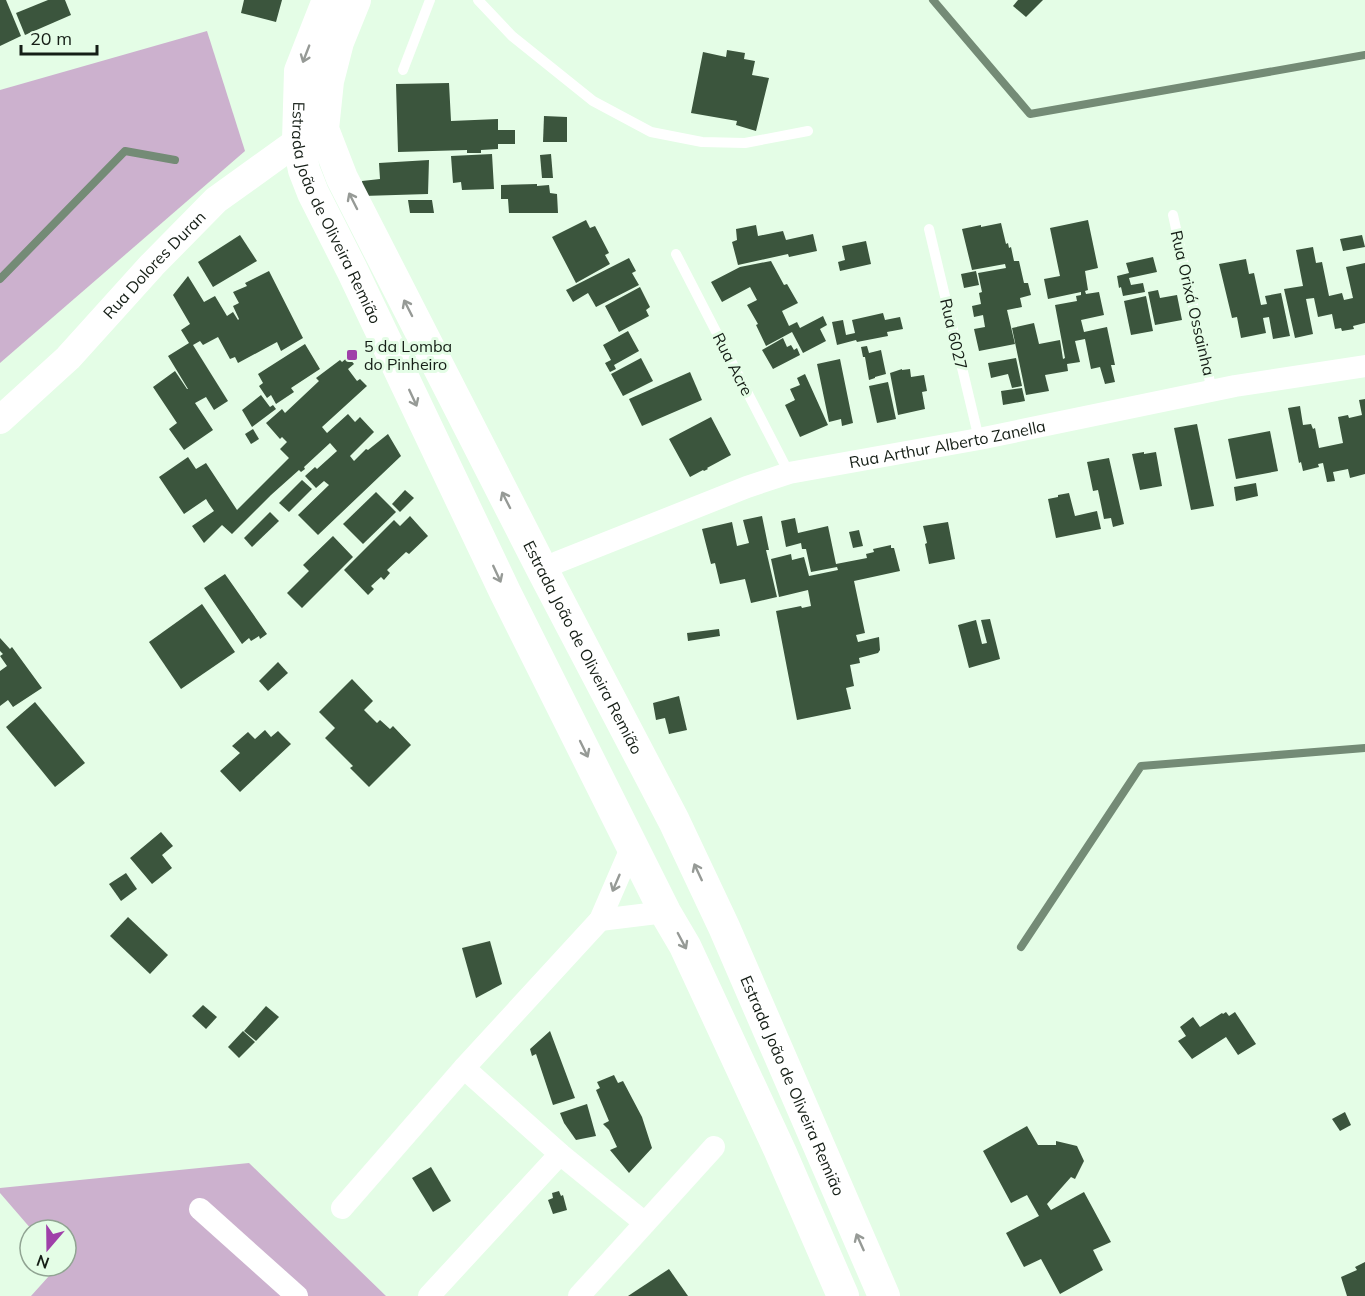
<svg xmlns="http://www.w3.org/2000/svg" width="1365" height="1296" viewBox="0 0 1365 1296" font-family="Mulish,sans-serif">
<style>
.forest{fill:#ccb1ce}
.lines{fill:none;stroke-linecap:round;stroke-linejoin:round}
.stream{stroke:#748b76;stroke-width:8}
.building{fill:#3b553d}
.service{stroke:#fff;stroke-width:10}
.minor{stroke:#fff;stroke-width:22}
.tertiary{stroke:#fff;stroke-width:28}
.secondary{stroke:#fff;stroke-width:32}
.oneway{stroke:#969a96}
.poi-dot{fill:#9f40a9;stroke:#e4fde6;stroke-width:2}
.labels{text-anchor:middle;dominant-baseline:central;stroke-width:6;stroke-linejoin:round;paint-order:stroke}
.street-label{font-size:16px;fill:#151e16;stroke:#e4fde6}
.poi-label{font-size:16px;fill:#151e16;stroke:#e4fde6;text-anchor:start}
</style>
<rect width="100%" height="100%" fill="#e4fde6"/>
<g class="forest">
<polygon points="207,31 245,151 0,363 0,90"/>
<polygon points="249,1163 386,1296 31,1296 58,1266 66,1266 66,1230 32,1230 0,1193 0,1188"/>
</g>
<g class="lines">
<g class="stream">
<polyline points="933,0 1030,114 1365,55"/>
<polyline points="0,279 125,151 175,160"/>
<polyline points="1021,947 1141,766 1365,748"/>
</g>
</g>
<g class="building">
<polygon points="0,0 6,0 21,36 0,46"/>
<polygon points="48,0 65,0 71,15 25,35 16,13"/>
<polygon points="244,0 282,0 276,22 241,13"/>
<polygon points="1018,0 1043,0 1026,17 1013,6"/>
<polygon points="727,50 745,53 744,59 755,61 752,75 769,78 756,131 736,125 737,121 691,113 703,52 726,57"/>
<polygon points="449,83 451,121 498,119 498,130 515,130 515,144 498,144 498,149 481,150 481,153 467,153 467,150 398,152 396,84"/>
<polygon points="544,116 567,117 567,142 543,142"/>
<polygon points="492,154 494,189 462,190 461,182 453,183 451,156"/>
<polygon points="551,154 553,178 542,178 540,155"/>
<polygon points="429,160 428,194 363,196 362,181 380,179 379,163"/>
<polygon points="537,184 537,186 549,185 550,193 557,194 558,213 509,213 508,199 501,199 501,185"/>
<polygon points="408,200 432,200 434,213 410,213"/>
<polygon points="586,220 590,228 595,226 607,249 609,253 605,255 610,264 576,283 552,237"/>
<polygon points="1088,220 1098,268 1085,271 1088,290 1085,291 1086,294 1099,292 1104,315 1081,320 1084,332 1107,327 1115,365 1111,365 1115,382 1105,384 1100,367 1091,369 1085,339 1075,341 1080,362 1067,364 1068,371 1045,375 1049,391 1026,395 1012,328 1034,323 1039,344 1060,340 1063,359 1065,358 1055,305 1077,301 1076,296 1081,295 1081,292 1048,299 1044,279 1060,276 1050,228"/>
<polygon points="1001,223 1006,244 1008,243 1009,248 1011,247 1014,261 1019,261 1024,283 1028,283 1031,295 1020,298 1022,307 1007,310 1015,344 979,351 974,329 985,327 983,315 974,317 972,306 981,304 979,293 982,292 978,273 1006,268 1005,264 972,270 962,229 981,225 981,227"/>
<polygon points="756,225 758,236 783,231 786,240 813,234 817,251 789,257 788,254 738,265 732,242 737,240 736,229"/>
<polygon points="240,235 257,261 213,287 198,262"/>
<polygon points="1362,235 1365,247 1343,251 1340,239"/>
<polygon points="866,241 871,264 840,271 838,262 845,260 842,246"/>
<polygon points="1313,247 1316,263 1322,262 1329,296 1342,293 1344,300 1353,298 1346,267 1365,263 1365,323 1353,326 1354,329 1342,331 1341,328 1335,329 1332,314 1318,317 1314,298 1306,299 1313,334 1295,338 1284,289 1303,286 1296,250"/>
<polygon points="1153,257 1157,272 1129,278 1131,285 1143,283 1145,292 1123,296 1121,287 1119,288 1117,276 1129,273 1126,263"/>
<polygon points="629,258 636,271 632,273 639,285 596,307 588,293 573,302 566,290"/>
<polygon points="1246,259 1249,274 1254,273 1261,305 1267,304 1265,296 1281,293 1290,336 1273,339 1269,317 1263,318 1266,333 1241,338 1237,317 1232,318 1219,264"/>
<polygon points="771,261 784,285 787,284 798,303 782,311 789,326 797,322 800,328 823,316 827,325 820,329 826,341 803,353 792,332 766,346 756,325 758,324 747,305 757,300 750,287 722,302 711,282 740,267"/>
<polygon points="269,271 303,338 281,351 277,342 238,363 235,357 230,359 218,337 203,345 200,341 193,345 228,401 214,410 206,397 195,403 213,430 184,450 169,429 177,423 153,387 175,371 187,389 188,389 168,356 189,343 181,330 190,324 173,295 188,276 204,302 215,296 227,316 233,312 238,320 239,319 233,306 239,303 233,292 247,286 245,283"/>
<polygon points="976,271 979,285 964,288 961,274"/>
<polygon points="640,287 650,307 646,310 649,316 619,332 605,306"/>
<polygon points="1158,290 1160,298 1177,295 1182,320 1155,325 1148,292"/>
<polygon points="1146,296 1153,331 1131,335 1124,301"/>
<polygon points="883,313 885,320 900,317 903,329 887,332 888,336 857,342 856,340 837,345 832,322 843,320 846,335 855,333 852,320"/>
<polygon points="628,331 639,351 614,365 616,369 610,372 605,363 611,360 603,345"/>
<polygon points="783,338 787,347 791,345 794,350 797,348 800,355 773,369 762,350"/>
<polygon points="305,344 320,369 291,388 294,392 276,404 271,395 267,398 259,386 263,383 258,374"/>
<polygon points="867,346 869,353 881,350 886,374 875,377 875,378 869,380 865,357 863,357 861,347"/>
<polygon points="348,357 354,364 348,369 357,381 360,379 367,386 322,427 327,433 348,414 355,422 360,417 374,432 350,456 354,461 366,449 368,450 388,434 401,456 318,535 298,515 329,485 324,481 316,488 305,476 315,467 317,469 337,451 330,443 304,467 305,469 301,472 299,470 271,495 232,534 222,525 204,543 192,526 214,511 209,504 206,499 184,514 159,477 188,457 196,469 206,463 237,510 289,458 280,449 287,442 282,437 280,439 266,423 282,409 285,413 319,381 316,378 340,360 342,362"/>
<polygon points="641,358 653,381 623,396 611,374"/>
<polygon points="1016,358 1022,386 1012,388 1008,374 991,378 988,363"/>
<polygon points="840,359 853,423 842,426 841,419 829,422 817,364"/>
<polygon points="902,369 902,370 910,369 911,377 924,375 927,391 922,392 925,409 898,415 890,373"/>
<polygon points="690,372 702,400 642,426 629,399"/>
<polygon points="805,374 828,425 800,437 785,405 795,400 790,389 800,385 797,378"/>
<polygon points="888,382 896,419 877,423 869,386"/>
<polygon points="1022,388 1025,401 1003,405 1001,391"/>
<polygon points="261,395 270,407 273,405 276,409 252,427 242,410"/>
<polygon points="1365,399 1365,474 1350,478 1348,469 1333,472 1335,481 1327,482 1323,463 1318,464 1319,467 1303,471 1301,462 1299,463 1288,408 1300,406 1303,425 1311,424 1313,429 1315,428 1319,448 1343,443 1338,417 1348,415 1349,418 1362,415 1359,400"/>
<polygon points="711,417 731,455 707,468 708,469 704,471 703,470 690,477 669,439"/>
<polygon points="1197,424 1214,506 1191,510 1174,428"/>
<polygon points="253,429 259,439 251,444 245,434"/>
<polygon points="1270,431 1278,471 1236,479 1228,439"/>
<polygon points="1144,452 1144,454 1156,452 1162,486 1140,490 1132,454"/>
<polygon points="1109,458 1124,524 1113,527 1111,518 1104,519 1098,490 1093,491 1087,462"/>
<polygon points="302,480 312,489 289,512 279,503"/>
<polygon points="1256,483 1258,496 1236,501 1234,487"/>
<polygon points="405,490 414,498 400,512 392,504"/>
<polygon points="376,492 396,512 363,544 343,524"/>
<polygon points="1069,493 1075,516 1097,511 1101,529 1056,538 1048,499 1058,497 1058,495"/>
<polygon points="270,512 279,521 252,547 244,538"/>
<polygon points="410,516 428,536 409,554 406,552 387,570 390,573 384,580 381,577 371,586 374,589 368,595 344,570 394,520 400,526"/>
<polygon points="762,516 769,550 766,550 777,597 751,603 745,579 720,584 715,563 711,564 702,529 732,522 737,546 749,543 743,520"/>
<polygon points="795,518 798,533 828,526 836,564 867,558 866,554 874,552 873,549 891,545 891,548 894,548 900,571 854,581 865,633 856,635 858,642 879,637 880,650 878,653 859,658 860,663 850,665 854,686 846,688 851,709 797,720 776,611 801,606 802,608 811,606 808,590 779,597 771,559 791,554 792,560 804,557 809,576 838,570 837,567 811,572 806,549 802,549 801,543 786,547 781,521"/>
<polygon points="948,522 955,559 929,564 925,544 927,543 923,526"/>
<polygon points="859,530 863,546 853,548 849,532"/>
<polygon points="333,536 353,557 302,608 287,593 309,571 303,565"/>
<polygon points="225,574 267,634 260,639 259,636 251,641 249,638 242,644 204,588"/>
<polygon points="202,604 235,652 181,689 149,642"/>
<polygon points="990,619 1000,659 969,668 958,625 976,620 982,644 987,643 981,620"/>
<polygon points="719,629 720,636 688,641 687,633"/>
<polygon points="0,638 10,649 12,647 42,688 13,707 8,700 0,706 0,671 7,666 0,656 3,654 0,651"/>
<polygon points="278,662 288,673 268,691 259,681"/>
<polygon points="352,679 373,701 364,710 377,723 380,720 390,729 393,726 411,745 369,787 350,768 353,766 325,738 335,728 319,712"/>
<polygon points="679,696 687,730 669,734 665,718 656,720 653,703"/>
<polygon points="35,702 85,763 55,787 6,727"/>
<polygon points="265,730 271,737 278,731 291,744 240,792 220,771 240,753 232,746 248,732 255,739"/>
<polygon points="161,832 173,846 162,855 172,868 152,884 130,858"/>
<polygon points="126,873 137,889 121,901 109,884"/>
<polygon points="128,917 168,955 150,974 110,936"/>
<polygon points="490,941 502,984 476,998 462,948"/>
<polygon points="203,1005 217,1017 206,1029 192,1016"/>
<polygon points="266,1006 279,1017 256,1041 244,1031"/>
<polygon points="1226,1012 1229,1016 1235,1012 1256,1044 1238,1055 1226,1037 1192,1059 1178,1041 1186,1036 1180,1027 1193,1017 1200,1027 1222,1013 1223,1014"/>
<polygon points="243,1031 255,1042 239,1058 228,1047"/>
<polygon points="550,1031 575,1098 553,1105 536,1054 532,1056 530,1049"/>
<polygon points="614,1075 618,1083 623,1081 642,1117 652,1148 629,1173 610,1150 617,1147 609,1130 603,1124 609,1121 596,1090 600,1088 597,1082"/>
<polygon points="587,1104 596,1136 576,1140 564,1123 560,1113"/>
<polygon points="1345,1112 1351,1125 1340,1131 1332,1119"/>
<polygon points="1027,1126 1038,1145 1056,1145 1056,1141 1077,1146 1084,1161 1075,1179 1071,1177 1047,1204 1051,1210 1084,1192 1111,1242 1093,1250 1103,1270 1060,1294 1041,1259 1024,1267 1006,1233 1039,1216 1027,1195 1011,1203 983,1151"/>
<polygon points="431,1167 451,1201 433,1212 412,1178"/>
<polygon points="559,1191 561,1196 563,1195 567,1210 553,1214 548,1200 553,1198 552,1193"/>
<polygon points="1365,1262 1365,1296 1347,1296 1341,1277 1357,1270 1355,1267"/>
<polygon points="669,1269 688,1296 628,1296"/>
</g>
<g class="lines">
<g class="service">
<polyline points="478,0 512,36 593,101 651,132 702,142 745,143 808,131"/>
<polyline points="403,70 430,0"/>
<polyline points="1173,215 1212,391"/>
<polyline points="929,229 979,439"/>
<polyline points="676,254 789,473"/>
</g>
<g class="minor">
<path id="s1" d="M543,571L558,562L747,487L789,473L979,439L1235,386L1365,366"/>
<polyline points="600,920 665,912"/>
<polyline points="560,1154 645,1223"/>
<polyline points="342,1208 464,1068"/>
<polyline points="200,1209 297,1296"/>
<polyline points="429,1296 560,1154 464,1068 600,920 632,846"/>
<polyline points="579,1296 714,1147"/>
</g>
<path class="tertiary" id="s2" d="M0,420L68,358L152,265L216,200L298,141L316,132"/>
<g class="secondary">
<path id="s3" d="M328,0L300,71L298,141L304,170L313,193L352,270L505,592L665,912L685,946L780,1151L843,1296"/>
<path id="s4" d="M355,0L338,42L328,81L323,129L342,178L543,571L674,821L724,927L884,1296"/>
</g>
</g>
<defs><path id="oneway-shaft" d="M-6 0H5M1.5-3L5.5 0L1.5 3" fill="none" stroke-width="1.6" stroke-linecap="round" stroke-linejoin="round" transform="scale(1.5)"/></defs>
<g class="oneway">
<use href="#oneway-shaft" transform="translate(306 54) rotate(111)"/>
<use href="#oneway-shaft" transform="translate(353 201) rotate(-117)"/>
<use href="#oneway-shaft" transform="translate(408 308) rotate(-117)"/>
<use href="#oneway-shaft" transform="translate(413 398) rotate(65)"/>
<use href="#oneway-shaft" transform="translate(506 500) rotate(-117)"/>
<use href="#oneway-shaft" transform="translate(497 574) rotate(65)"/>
<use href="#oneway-shaft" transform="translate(584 749) rotate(64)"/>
<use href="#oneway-shaft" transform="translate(698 872) rotate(-115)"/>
<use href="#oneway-shaft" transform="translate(616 883) rotate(113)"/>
<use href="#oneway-shaft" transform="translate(682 941) rotate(62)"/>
<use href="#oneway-shaft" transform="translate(860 1242) rotate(-114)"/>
</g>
<rect class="poi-dot" x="346" y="349" width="12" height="12" rx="3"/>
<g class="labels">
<g class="street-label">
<text stroke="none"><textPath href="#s3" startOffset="226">Estrada João de Oliveira Remião</textPath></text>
<text stroke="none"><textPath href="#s2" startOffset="219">Rua Dolores Duran</textPath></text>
<text transform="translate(1193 303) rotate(77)">Rua Orixá Ossainha</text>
<text transform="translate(954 334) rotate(77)">Rua 6027</text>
<text transform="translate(733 364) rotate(63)">Rua Acre</text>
<text stroke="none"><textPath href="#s1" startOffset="426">Rua Arthur Alberto Zanella</textPath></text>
<text stroke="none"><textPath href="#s4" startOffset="714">Estrada João de Oliveira Remião</textPath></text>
<text stroke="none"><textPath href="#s4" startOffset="1200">Estrada João de Oliveira Remião</textPath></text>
</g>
<g class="poi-label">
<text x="364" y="346">5 da Lomba<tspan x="364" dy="18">do Pinheiro</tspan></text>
</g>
</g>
<g transform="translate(48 1248) rotate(200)"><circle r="28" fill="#e4fde6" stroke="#91a493" stroke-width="1.5"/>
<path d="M0-4.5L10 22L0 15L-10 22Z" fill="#9f40a9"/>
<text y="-9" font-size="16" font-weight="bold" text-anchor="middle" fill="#151e16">N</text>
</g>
<path d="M21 45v9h76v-9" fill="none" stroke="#151e16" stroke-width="3"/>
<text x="30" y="45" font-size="18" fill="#151e16" stroke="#e4fde6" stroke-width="4.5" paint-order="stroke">20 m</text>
</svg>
